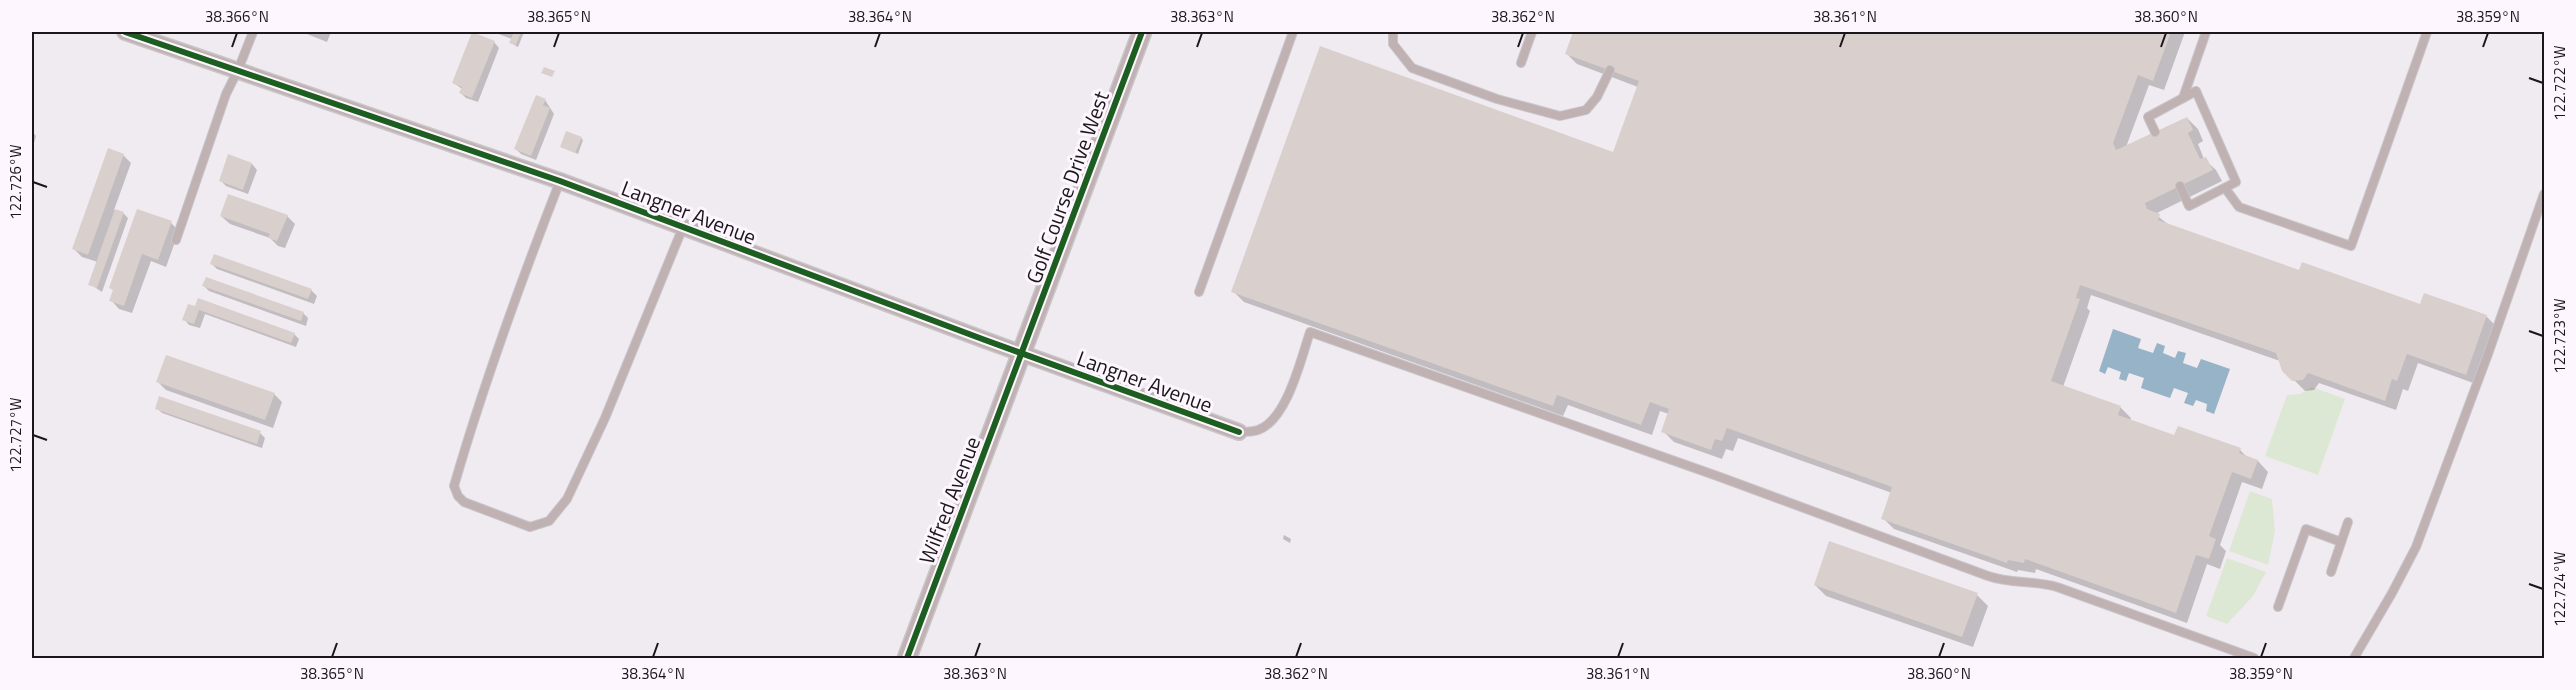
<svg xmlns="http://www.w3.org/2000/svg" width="2576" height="690" viewBox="0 0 2576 690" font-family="'Titillium Web',sans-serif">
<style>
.green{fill:#dde8d4}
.water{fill:#96b3c7}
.shadow{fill:#0003}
.building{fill:#d9cfcc}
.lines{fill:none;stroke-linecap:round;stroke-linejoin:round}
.service-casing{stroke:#c9c5c9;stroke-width:10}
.minor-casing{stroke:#c9c5c9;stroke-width:18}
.tertiary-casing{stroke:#c9c5c9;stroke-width:21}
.service{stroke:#c0b1b2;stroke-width:8}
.minor{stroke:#c0b1b2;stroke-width:15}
.tertiary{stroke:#c0b1b2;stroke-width:18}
.cycleway-casing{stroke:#fef6ff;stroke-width:10}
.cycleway{stroke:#1b5e20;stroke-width:6}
.ticks{fill:none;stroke:#1a161a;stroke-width:2}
.labels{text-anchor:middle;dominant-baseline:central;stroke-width:6;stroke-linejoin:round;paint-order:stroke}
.street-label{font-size:21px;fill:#1a161a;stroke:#fef6ff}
.neatline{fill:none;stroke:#1a161a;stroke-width:2}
.ticks-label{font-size:15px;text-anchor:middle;fill:#1a161a}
</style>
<rect width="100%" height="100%" fill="#f0ebf0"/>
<g class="green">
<polygon points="2312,387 2345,399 2318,475 2265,456 2287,395 2300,394"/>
<polygon points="2250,491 2272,499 2275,531 2268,565 2229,551"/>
<polygon points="2227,558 2266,572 2253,596 2227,624 2206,616"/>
</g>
<polygon class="water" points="2113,329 2141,339 2138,348 2153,353 2157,343 2165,346 2163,353 2175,358 2178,351 2186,353 2183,363 2197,368 2201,359 2230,369 2214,414 2206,411 2207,404 2196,400 2193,406 2184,403 2188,393 2174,388 2170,398 2141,388 2144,378 2129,373 2126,381 2119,379 2121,372 2108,367 2105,374 2099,371"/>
<g class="shadow">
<polygon points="302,32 331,32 327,42"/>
<polygon points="493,32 524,32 518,47 511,43 512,39"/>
<polygon points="1575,32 2185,32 2164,90 2149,85 2126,147 2187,118 2198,129 2203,141 2198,144 2204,159 2216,170 2222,181 2155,214 2169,225 2300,272 2421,306 2425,295 2487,317 2497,327 2476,384 2418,363 2408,391 2403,389 2396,410 2319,383 2314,390 2305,391 2284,370 2280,361 2091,295 2087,308 2090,311 2063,387 2120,407 2131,418 2130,421 2175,437 2240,450 2247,457 2258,461 2268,472 2262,489 2242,482 2220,545 2226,551 2220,569 2207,564 2187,623 2036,569 2035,573 2018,570 2017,572 1894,529 1883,518 1892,493 1738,438 1733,451 1726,449 1722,459 1674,442 1663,431 1669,414 1660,411 1652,435 1568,405 1563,416 1244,302 1233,291 1614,154 1638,87 1577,64 1567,54"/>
<polygon points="494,42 499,48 478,102 466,98 461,93 462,89 454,83"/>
<polygon points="545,100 554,114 536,160 521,154 516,149"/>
<polygon points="32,131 36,136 32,150"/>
<polygon points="581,138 583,140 578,154 562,146"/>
<polygon points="123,155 131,163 114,210 123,213 128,218 102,292 90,284 98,262 82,257 74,249"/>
<polygon points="229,156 252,164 257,170 248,194 226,186 221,181"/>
<polygon points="138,211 171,223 179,231 166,267 151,261 132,313 119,309 111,300 114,291 111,288"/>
<polygon points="221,216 287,216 295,224 285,248 278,246 270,238 230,224"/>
<polygon points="212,264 311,290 317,296 314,304 217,269"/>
<polygon points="204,286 303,313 308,318 306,326 209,291"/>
<polygon points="189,306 294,334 299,339 296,347 205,314 200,328 189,325 184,319"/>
<polygon points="158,382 274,394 282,402 273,428 166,390"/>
<polygon points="157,408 260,433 265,438 262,448 162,413"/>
<polygon points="1284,535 1291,539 1290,543 1283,539"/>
<polygon points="1815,585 1977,595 1988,606 1973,647 1826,596"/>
</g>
<g class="building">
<polygon points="472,32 495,41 472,98 459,93 462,87 452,83"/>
<polygon points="514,32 521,32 516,45 509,43"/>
<polygon points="1573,32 2171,32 2153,81 2138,75 2113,143 2116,150 2187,117 2193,130 2188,133 2200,159 2206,157 2213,170 2145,203 2147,209 2160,214 2158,220 2299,270 2302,262 2420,304 2424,293 2487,315 2466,375 2407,354 2397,381 2392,379 2385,401 2308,373 2303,380 2292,381 2282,371 2276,353 2080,285 2076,298 2080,299 2051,381 2121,406 2118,415 2174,435 2178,426 2241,448 2239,453 2258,460 2251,479 2232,472 2209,536 2216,539 2209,559 2196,555 2176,613 2025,559 2024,563 2008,560 2007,563 1881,519 1892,487 1727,428 1722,441 1715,439 1711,450 1661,432 1669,409 1650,402 1641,425 1557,395 1553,406 1231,292 1320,46 1613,152 1639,81 1565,54"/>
<polygon points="544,67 555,71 552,77 541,73"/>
<polygon points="536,95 546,99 543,105 550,108 531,156 514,149"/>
<polygon points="566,131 582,137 575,153 560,147"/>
<polygon points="108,148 124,154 88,255 72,249"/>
<polygon points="228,154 252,163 243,190 219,181"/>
<polygon points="228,194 288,215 277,241 268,238 270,234 220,216"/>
<polygon points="115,209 124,212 97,288 88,285"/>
<polygon points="137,209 172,221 158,260 142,254 124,306 109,301 113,290 109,288"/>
<polygon points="214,254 312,289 308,299 210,264"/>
<polygon points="206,277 304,312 301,321 202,286"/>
<polygon points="198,298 295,333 291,343 199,310 194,324 182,320 188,304 195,306"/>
<polygon points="166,355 275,393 265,420 156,382"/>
<polygon points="159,396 261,431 257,444 155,409"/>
<polygon points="1829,541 1978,593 1962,637 1814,585"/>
</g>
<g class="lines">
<defs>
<g id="service">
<polyline points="1393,32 1393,44 1412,68 1497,99 1560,116 1586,110 1597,97 1610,70"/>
<polyline points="1521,63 1532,32"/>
<polyline points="2183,98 2206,32"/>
<polyline points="2155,132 2148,117 2196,91 2236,182 2189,206 2180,186"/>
<path d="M560,181C521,281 484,382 454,486L458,496L464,502L530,527L549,521L567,499L605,418L683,227"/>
<polyline points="2225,188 2239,207 2351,246 2427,32"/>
<polyline points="176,240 226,94 238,70 253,32"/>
<polyline points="1199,292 1293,32"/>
<path d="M1239,432C1245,432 1252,432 1258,430C1287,420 1301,359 1310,332L1720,477L1988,576C2011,584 2032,580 2057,587L2254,658"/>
<polyline points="2331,572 2348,522"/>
<polyline points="2278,607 2306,529 2341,542"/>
<polyline points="2354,658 2392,593 2416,547 2488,354 2544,194"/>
</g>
<polyline id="minor" points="125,32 560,181 985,340 1239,432"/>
<polyline id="tertiary" points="907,658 1142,32"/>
</defs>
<use href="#service" class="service-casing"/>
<use href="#minor" class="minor-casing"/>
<use href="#tertiary" class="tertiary-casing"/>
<use href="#service" class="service"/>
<use href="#minor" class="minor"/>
<use href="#tertiary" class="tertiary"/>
<defs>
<g id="cycleway">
<polyline points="125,32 560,181 985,340 1239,432"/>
<polyline points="907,658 1142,32"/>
</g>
</defs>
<use href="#cycleway" class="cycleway-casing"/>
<use href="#cycleway" class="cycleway"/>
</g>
<path class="ticks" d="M232,47L237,33M554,47L559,33M875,47L880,33M1197,47L1202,33M1518,47L1523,33M1840,47L1845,33M2161,47L2166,33M2483,47L2488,33M2529,78L2543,83M33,182L47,187M2529,331L2543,336M33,435L47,440M2529,584L2543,589M332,657L337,643M653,657L658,643M975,657L980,643M1296,657L1301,643M1618,657L1623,643M1939,657L1944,643M2261,657L2266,643"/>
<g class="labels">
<g class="street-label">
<text transform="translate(1067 187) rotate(-70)">Golf Course Drive West</text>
<text transform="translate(689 212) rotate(21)">Langner Avenue</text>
<text transform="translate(1145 381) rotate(20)">Langner Avenue</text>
<text transform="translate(949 500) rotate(-69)">Wilfred Avenue</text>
</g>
</g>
<rect width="2576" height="690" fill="none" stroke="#fef6ff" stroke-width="66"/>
<rect x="33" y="33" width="2510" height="624" class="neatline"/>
<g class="ticks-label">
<text x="237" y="22">38.366°N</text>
<text x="559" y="22">38.365°N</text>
<text x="880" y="22">38.364°N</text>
<text x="1202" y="22">38.363°N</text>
<text x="1523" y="22">38.362°N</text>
<text x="1845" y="22">38.361°N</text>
<text x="2166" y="22">38.360°N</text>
<text x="2488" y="22">38.359°N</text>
<text transform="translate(2560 83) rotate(-90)" y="5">122.722°W</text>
<text transform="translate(16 182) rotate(-90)" y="5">122.726°W</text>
<text transform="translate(2560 336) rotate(-90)" y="5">122.723°W</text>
<text transform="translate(16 435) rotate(-90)" y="5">122.727°W</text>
<text transform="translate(2560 589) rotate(-90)" y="5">122.724°W</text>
<text x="332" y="679">38.365°N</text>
<text x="653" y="679">38.364°N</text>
<text x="975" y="679">38.363°N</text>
<text x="1296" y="679">38.362°N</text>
<text x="1618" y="679">38.361°N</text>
<text x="1939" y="679">38.360°N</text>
<text x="2261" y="679">38.359°N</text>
</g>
</svg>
